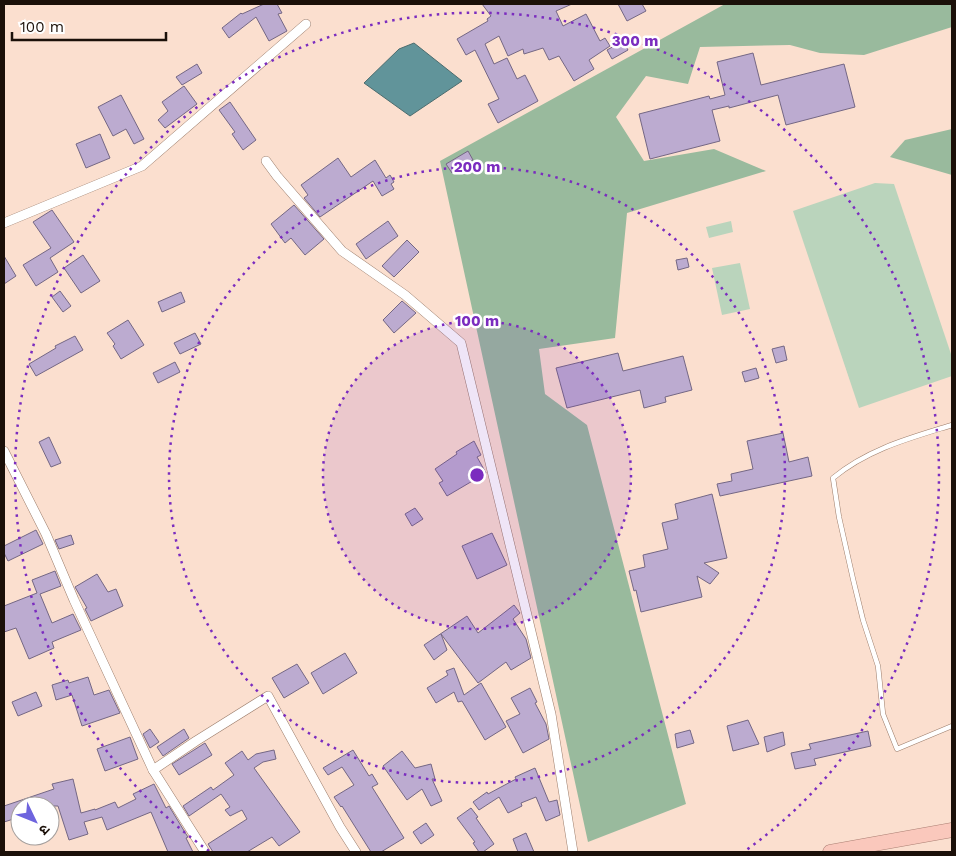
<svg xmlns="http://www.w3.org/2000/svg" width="956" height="856" viewBox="0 0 956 856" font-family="'Work Sans','Noto Sans Devanagari',sans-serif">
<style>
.green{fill:#bad4bc}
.forest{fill:#99ba9d}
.water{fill:#61949a;stroke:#4c6c6e}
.building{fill:#bcabd0;stroke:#746784}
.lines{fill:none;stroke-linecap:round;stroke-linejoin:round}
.service-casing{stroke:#9c7d6b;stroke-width:5.5}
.minor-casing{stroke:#9c7d6b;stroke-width:10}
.trunk-casing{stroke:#ab7f73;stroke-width:15}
.service{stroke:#fff;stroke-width:4.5}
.minor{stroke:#fff;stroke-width:9}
.trunk{stroke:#fac8bc;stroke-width:14}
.ring{fill:none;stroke:#7b2cbf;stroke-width:2.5;stroke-dasharray:2.5 5}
.centre{fill:#7b2cbf;stroke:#fff;stroke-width:2.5}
.ring-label{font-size:15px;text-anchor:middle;font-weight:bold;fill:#7b2cbf;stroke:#fff;stroke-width:5;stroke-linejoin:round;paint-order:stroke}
</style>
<rect width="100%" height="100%" fill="#fbdfcf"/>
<g class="green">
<polygon points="875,183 894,184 952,357 952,376 859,408 793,211"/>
<polygon points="731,221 733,232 709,238 706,227"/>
<polygon points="740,263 750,309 722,315 712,268"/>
</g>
<g class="forest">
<polygon points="725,4 952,4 952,27 864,55 820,53 790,45 700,47 688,84 646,76 616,117 644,161 714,149 766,171 627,213 615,338 539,349 545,394 587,425 686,804 588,842 440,161"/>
<polygon points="952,129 952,175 890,157 905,140"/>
</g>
<polygon class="water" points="414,43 462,81 410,116 364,83 399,49"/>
<g class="building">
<polygon points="264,4 277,4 282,13 278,14 287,31 269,41 256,17 229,38 222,28 241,13 242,14"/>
<polygon points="482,4 572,4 556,11 563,26 586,14 600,41 605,38 610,46 589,60 594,69 574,81 559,56 549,60 543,48 524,54 523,49 508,56 499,36 485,44 494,64 507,58 517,79 525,75 538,101 498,123 488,104 499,99 475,50 466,55 457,39 488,21 487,19 491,16"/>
<polygon points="618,4 642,4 646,11 627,21"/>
<polygon points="623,41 628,50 612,59 607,50"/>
<polygon points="753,53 761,85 844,64 855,107 786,125 778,95 729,108 729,106 712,110 720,141 650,159 639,114 709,96 710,99 725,95 717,62"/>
<polygon points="197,64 202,73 182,85 176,77"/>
<polygon points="184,86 197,104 165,128 158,120 168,111 162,102"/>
<polygon points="121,95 144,139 134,144 126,129 113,136 98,107"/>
<polygon points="230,102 256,140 243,150 232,134 235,132 219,110"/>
<polygon points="100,134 110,158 86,168 76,144"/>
<polygon points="468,151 473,160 452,173 446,164"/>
<polygon points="338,158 351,177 375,160 386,178 390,175 394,182 391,184 394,189 382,196 373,181 320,217 304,198 308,195 301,185"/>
<polygon points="294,205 324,239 305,255 291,238 285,243 271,224"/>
<polygon points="52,210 74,242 50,258 58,272 36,286 23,265 51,248 33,222"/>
<polygon points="388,221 398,236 366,259 356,244"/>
<polygon points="407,240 419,252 394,277 382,266"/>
<polygon points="83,255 100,281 81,293 64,268"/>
<polygon points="4,256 16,276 4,284"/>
<polygon points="687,258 689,267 678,270 676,260"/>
<polygon points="60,291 71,306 63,312 52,297"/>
<polygon points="181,292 185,302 162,312 158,302"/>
<polygon points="402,301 416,313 394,333 383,320"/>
<polygon points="128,320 144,345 121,359 113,346 115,344 107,333"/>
<polygon points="195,333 201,344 180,354 174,343"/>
<polygon points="75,336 83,350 36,376 29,364 56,348 55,346"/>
<polygon points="784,346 787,360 776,363 772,349"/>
<polygon points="618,353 623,371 683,356 692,390 665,397 666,402 644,408 640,390 567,408 556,368"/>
<polygon points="175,362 180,372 158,383 153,373"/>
<polygon points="756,368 759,378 745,382 742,372"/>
<polygon points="783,433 789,462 808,457 812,476 720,496 717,484 732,481 731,474 753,469 747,441"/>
<polygon points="49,437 61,463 51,467 39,442"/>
<polygon points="474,441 481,455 477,457 486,473 447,496 439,483 443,481 435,469 457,454 456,452"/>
<polygon points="712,494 727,558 704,563 719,573 710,584 697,576 702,597 641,612 636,590 634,591 629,571 645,567 643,555 668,549 662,523 678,519 675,504"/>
<polygon points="415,508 423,519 412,526 405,514"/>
<polygon points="36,530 43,544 8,561 4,553 4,546"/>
<polygon points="492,533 507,565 477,579 462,546"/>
<polygon points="71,535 74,544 59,549 55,540"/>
<polygon points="55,571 61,586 40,594 52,623 73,614 81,630 52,642 54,648 29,659 16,628 4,632 4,606 37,593 32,580"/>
<polygon points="97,574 108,592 116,589 123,606 91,621 85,609 87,608 75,587"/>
<polygon points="514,605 520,613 513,619 526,639 531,658 511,670 506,662 478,683 441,634 447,650 434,660 424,645 467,616 478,633"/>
<polygon points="345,653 357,673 323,694 311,673"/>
<polygon points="297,664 309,683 284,698 272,678"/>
<polygon points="454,668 464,695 481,683 506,727 485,740 462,701 458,702 454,692 436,703 427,688 448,675 446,671"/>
<polygon points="88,677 94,695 109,690 120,713 82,726 72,695 56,700 52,685 68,680 69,683"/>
<polygon points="530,688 537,702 535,703 546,724 549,739 523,753 506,721 520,714 511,698"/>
<polygon points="36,692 42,706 18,716 12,702"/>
<polygon points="748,720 759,744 733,751 727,726"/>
<polygon points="150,729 159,742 150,748 143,734"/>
<polygon points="184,729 189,738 163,756 157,747"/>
<polygon points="690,730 694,743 677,748 675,734"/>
<polygon points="868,731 871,746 814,759 816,765 795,769 791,753 811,749 809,744"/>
<polygon points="783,732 785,745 767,752 764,737"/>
<polygon points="130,737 138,759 105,771 97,749"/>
<polygon points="205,743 212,755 179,775 172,764"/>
<polygon points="274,750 276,759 263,762 254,768 300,832 279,846 272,837 247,852 213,852 208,844 247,819 242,810 230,816 225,810 230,807 221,794 189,816 183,806 211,787 213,790 234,775 225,763 242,751 248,760 256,754"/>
<polygon points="353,750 369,776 372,774 378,784 372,787 404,838 381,852 371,852 342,806 341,807 334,797 354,785 342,767 328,775 323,768"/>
<polygon points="402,751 415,768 431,764 435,779 432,779 442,801 431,806 422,789 407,800 383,766"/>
<polygon points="535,768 549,802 557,800 560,815 546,821 536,797 521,803 522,806 508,813 499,797 479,810 473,802 487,792 488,794 516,779 515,777"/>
<polygon points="73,779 81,813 95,809 95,810 115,802 118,808 136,799 133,794 154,784 166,808 169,806 186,834 188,837 186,838 193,852 168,852 151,812 107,830 102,817 84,822 88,834 69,840 58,806 20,806 20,817 4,822 4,806 54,789 52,784"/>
<polygon points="471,808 478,817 476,818 494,844 483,852 479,852 473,843 475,842 457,818"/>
<polygon points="426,823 434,835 421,844 413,832"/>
<polygon points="526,833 534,852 518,852 513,839"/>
</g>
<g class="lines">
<defs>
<path id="service" d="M952,425C910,438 868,449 833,478L839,517L853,579L863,620L878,666L883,714L897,749L952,726"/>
<g id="minor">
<polyline points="266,161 277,176 342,251 405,295 461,343 551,714 573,852"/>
<polyline points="4,223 142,166 306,24"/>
<polyline points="4,451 46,534 74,600 153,770 205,852"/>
<polyline points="153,770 196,741 268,696 340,827 356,852"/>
</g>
<polyline id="trunk" points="830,852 952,830"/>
</defs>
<use href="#service" class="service-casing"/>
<use href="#minor" class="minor-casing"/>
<use href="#trunk" class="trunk-casing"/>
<use href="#service" class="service"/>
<use href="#minor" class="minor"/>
<use href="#trunk" class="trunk"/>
</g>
<circle cx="477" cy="475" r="154" fill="#7b2cbf" fill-opacity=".12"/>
<g class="ring">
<circle cx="477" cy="475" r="154"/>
<circle cx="477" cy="475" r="308"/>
<path d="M209 851A462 462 0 1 1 745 851"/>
</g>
<circle cx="477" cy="475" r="8" class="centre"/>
<g class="ring-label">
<text x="635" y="46">300 m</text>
<text x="477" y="172">200 m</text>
<text x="477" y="326">100 m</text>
</g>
<rect width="956" height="856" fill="none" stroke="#1b1009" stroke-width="10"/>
<g transform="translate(35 821) rotate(133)"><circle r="24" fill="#ffffff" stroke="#a49f9d"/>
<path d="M0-4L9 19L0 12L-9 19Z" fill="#6e64de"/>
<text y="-8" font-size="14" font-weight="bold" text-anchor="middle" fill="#1b1009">उ</text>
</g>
<path d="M12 32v8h154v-8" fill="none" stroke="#1b1009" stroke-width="2.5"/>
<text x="20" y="32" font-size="15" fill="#1b1009" stroke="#ffffff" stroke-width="4" paint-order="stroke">100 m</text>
</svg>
